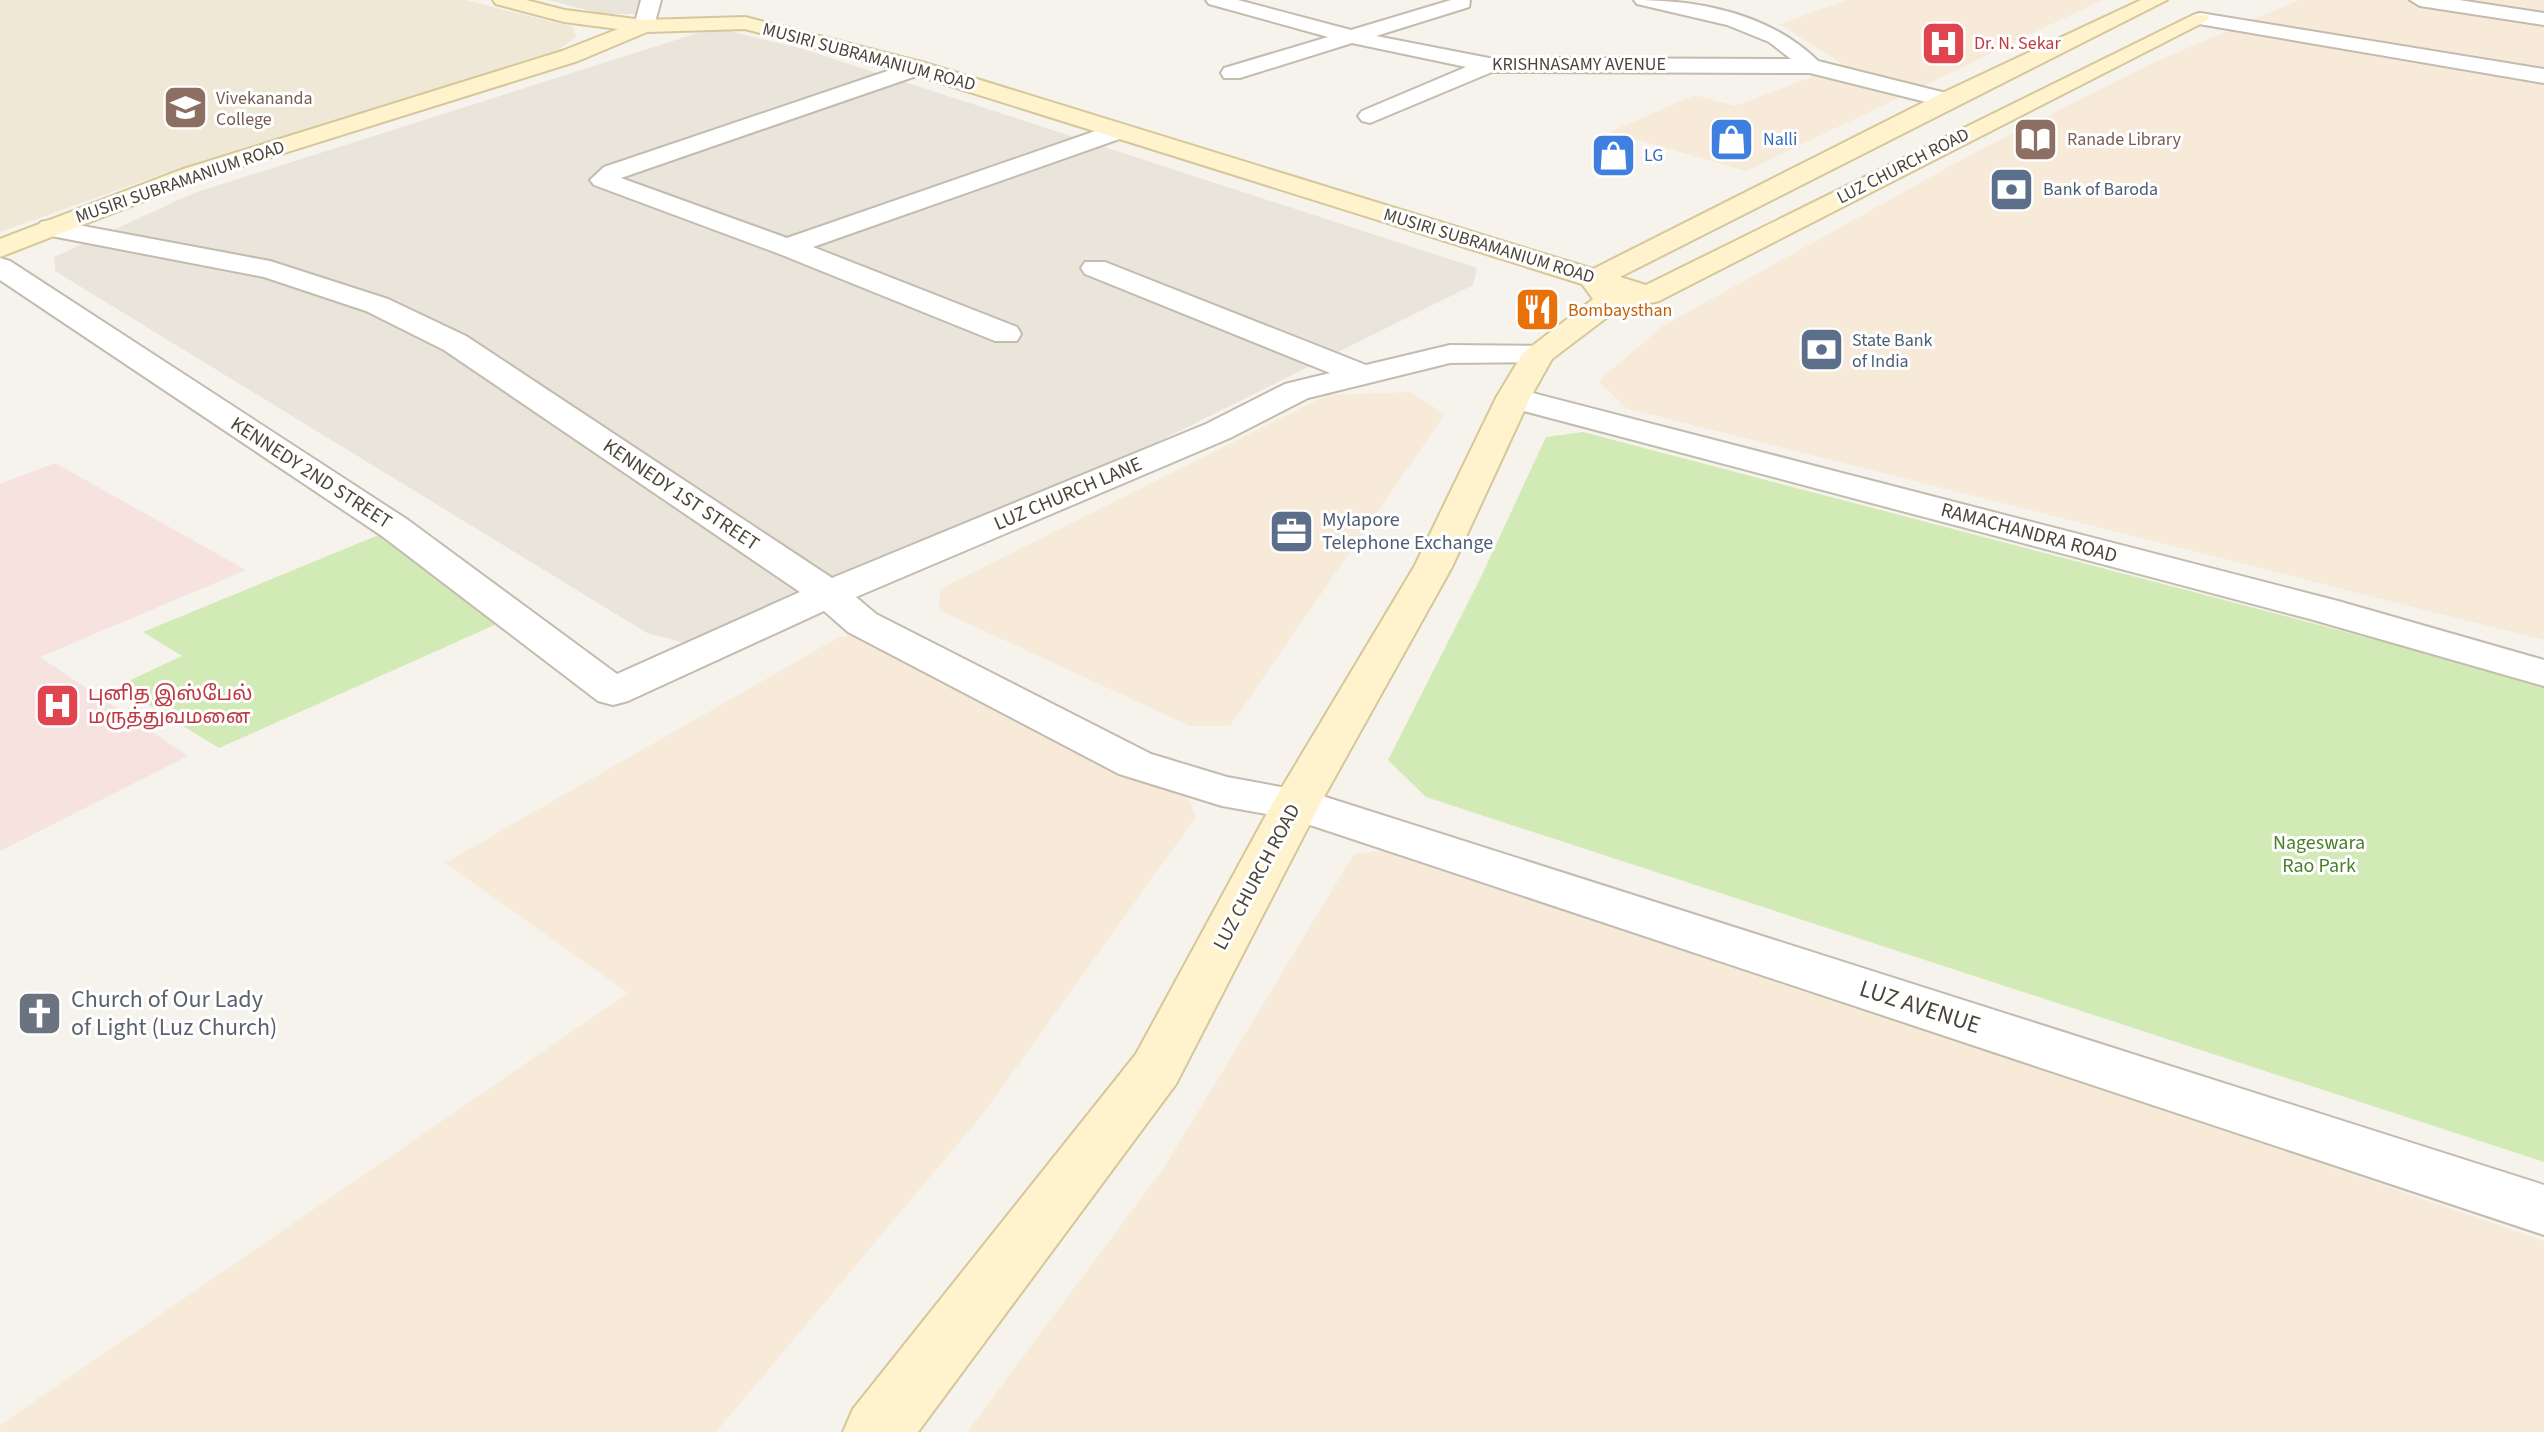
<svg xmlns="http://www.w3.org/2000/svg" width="2544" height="1432" viewBox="0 0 2544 1432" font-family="'Source Sans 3','Noto Sans Tamil',sans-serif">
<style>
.residential{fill:#eae5da}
.commercial{fill:#f7ead8}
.education{fill:#efe8d6}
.medical{fill:#f6e3e0}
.green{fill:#d2eab5}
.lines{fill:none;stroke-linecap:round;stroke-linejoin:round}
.street-casing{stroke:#c2bbae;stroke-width:4}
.secondary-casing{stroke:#d6c79b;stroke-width:4}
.street{fill:#fff;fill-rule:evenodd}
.secondary{fill:#fff3cd;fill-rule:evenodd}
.labels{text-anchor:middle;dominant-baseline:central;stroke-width:6;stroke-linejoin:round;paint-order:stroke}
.far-health-label{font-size:18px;fill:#be3a42;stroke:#fff;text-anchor:start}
.far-street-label{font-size:18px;fill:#4b4439;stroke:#fff}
.far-education-label{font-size:18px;fill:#785e54;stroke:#fff;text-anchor:start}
.far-shop-label{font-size:18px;fill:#366cbe;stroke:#fff;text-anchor:start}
.far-service-label{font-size:18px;fill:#4e5e75;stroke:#fff;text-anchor:start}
.far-food-label{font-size:18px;fill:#c56008;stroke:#fff;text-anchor:start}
.street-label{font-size:20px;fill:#4b4439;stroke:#fff}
.service-label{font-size:20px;fill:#4e5e75;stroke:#fff;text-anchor:start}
.health-label{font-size:20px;fill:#be3a42;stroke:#fff;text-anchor:start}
.park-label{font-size:20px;fill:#4a7f2a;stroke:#fff}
.near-worship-label{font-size:24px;fill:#5b616d;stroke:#fff;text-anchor:start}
.near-street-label{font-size:24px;fill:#4b4439;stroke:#fff}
</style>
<rect width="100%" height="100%" fill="#f6f3ec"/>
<g class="residential">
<polygon points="548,0 652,0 638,14 603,14"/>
<polygon points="726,30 803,49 1477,268 1473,285 1003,519 714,651 647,633 55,271 54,257 194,193 701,32"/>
</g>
<g class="commercial">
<polygon points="1847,0 2102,0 1746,171 1610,132 1695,95 1735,106 1843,65 1780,24"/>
<polygon points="2299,0 2544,0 2544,640 1626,408 1598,381 1663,326 1972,154 2155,62"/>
<polygon points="1410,392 1445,414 1230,726 1190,726 939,610 940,589 1327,395"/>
<polygon points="883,630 1178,775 1196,817 982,1115 716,1432 0,1432 0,1425 628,993 445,863 839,637"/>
<polygon points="1412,848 2544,1241 2544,1432 967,1432 1165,1166 1354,854"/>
</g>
<polygon class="education" points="0,0 465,0 573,27 576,37 558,50 182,167 0,232"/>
<polygon class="medical" points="55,463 246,570 40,657 188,756 0,851 0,484"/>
<g class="green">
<polygon points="1583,432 2544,684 2544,1162 1426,797 1388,760 1480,579 1546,437"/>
<polygon points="381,534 499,623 219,748 118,686 182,656 143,632"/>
</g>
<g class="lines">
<defs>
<g id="street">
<polygon points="641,0 661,0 654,26 644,32 634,26"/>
<path d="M1206,0H1238L1351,30L1451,0H1470L1469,7L1376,36L1489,58L1791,59L1769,42L1727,25L1637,4L1634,0C1700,0 1770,14 1818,61L1954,95L1957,100L1946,107L1810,73L1492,72L1370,123L1362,121L1358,116L1362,111L1466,67L1352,43L1240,78H1224L1221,73L1224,68L1328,37L1209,4Z"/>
<polygon points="2410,0 2459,0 2544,13 2544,25 2420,6"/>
<polygon points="2200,13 2544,69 2544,83 2193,23 2190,19 2193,15"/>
<polygon points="917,61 925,63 928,68 925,73 621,178 787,238 1107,127 1125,127 1128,132 1125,137 813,247 1017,327 1021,334 1017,341 995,341 777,253 594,185 590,180 604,167"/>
<polygon points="51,220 270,261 388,299 466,336 832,578 1206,424 1285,384 1330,373 1085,274 1081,268 1085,262 1105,262 1366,365 1450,345 1550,346 1555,353 1550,360 1539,362 1450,363 1308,398 1230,438 856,597 876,614 1151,754 1227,777 1313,793 2544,1185 2544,1235 1289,818 1222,806 1119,774 848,632 824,611 628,701 613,705 598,701 382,536 0,280 0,258 10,261 408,520 617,674 800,592 444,350 366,311 264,277 41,234 37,228 41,222"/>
<polygon points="1513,388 2338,601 2544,660 2544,686 2310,619 1501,405 1496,398 1501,391"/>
</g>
<polygon id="secondary" points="493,0 526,0 565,10 643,20 745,17 925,63 1593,269 1938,95 2141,0 2167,0 1620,277 1646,285 2193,15 2207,15 2210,19 1659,301 1614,312 1552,359 1530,398 1452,567 1320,804 1176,1084 918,1432 843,1432 853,1409 1136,1054 1272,804 1414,567 1496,398 1523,353 1593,299 1582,284 909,73 745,29 647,32 578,61 198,180 0,257 0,239 180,170 562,51 618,29 564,22 496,4"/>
</defs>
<use href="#street" class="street-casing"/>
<use href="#secondary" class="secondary-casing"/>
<use href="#street" class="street"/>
<use href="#secondary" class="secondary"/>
</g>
<defs>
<symbol id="hospital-square" viewBox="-11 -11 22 22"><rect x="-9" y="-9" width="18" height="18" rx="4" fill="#e0444e" stroke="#fff"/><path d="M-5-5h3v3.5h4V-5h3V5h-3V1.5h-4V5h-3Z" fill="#fff"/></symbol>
<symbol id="university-square" viewBox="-11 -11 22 22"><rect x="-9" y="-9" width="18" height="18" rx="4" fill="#8d6e63" stroke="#fff"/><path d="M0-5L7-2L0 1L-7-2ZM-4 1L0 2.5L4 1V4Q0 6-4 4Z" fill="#fff"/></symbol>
<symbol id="shop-square" viewBox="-11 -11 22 22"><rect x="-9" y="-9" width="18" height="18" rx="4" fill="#3f7fe0" stroke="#fff"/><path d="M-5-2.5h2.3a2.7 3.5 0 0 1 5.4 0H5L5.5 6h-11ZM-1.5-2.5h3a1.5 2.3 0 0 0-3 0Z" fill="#fff"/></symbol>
<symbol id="library-square" viewBox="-11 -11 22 22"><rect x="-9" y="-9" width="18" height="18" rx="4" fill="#8d6e63" stroke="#fff"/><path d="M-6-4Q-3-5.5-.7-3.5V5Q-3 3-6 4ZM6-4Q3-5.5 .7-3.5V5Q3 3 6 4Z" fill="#fff"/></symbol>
<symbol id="bank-square" viewBox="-11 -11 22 22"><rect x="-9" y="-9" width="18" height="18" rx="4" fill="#5c6f8a" stroke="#fff"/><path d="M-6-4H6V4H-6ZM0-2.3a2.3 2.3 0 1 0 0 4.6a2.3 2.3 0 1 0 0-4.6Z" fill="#fff"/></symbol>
<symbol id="restaurant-square" viewBox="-11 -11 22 22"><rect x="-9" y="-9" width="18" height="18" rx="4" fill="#e8710a" stroke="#fff"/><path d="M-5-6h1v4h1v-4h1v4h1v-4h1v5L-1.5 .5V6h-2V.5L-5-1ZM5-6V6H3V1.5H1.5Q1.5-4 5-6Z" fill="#fff"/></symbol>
<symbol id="office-square" viewBox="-11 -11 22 22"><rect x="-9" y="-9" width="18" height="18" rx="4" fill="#5c6f8a" stroke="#fff"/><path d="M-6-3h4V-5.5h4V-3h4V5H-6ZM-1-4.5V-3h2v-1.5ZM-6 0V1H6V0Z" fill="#fff"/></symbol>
<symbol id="church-square" viewBox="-11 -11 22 22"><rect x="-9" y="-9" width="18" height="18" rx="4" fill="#6b7280" stroke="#fff"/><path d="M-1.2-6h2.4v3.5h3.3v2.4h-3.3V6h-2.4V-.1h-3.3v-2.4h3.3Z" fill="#fff"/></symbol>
</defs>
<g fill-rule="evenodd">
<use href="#hospital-square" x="1918" y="18" width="51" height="51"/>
<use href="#university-square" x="160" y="82" width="51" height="51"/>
<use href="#shop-square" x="1706" y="114" width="51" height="51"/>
<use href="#library-square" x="2010" y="114" width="51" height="51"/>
<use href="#shop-square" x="1588" y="130" width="51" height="51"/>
<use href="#bank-square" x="1986" y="164" width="51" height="51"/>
<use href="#restaurant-square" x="1512" y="284" width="51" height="51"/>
<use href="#bank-square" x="1796" y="324" width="51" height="51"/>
<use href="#office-square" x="1266" y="506" width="51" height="51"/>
<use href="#hospital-square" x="32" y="680" width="51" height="51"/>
<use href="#church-square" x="14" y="988" width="51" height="51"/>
</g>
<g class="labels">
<g class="far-health-label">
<text x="1974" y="43">Dr. N. Sekar</text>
</g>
<g class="far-street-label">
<text transform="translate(869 57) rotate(15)">MUSIRI SUBRAMANIUM ROAD</text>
<text x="1579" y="64">KRISHNASAMY AVENUE</text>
<text transform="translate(1903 166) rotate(-27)">LUZ CHURCH ROAD</text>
<text transform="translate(180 182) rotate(-19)">MUSIRI SUBRAMANIUM ROAD</text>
<text transform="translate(1489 246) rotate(17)">MUSIRI SUBRAMANIUM ROAD</text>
</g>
<g class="far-education-label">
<text x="216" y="98">Vivekananda<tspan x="216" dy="21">College</tspan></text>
<text x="2067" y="139">Ranade Library</text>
</g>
<g class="far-shop-label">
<text x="1763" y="139">Nalli</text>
<text x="1644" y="155">LG</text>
</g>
<g class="far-service-label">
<text x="2043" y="189">Bank of Baroda</text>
<text x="1852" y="340">State Bank<tspan x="1852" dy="21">of India</tspan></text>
</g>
<g class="far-food-label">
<text x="1568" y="310">Bombaysthan</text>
</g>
<g class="street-label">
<text transform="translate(311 473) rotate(33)">KENNEDY 2ND STREET</text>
<text transform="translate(1068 494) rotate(-23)">LUZ CHURCH LANE</text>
<text transform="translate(681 495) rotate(34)">KENNEDY 1ST STREET</text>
<text transform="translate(2029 533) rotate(15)">RAMACHANDRA ROAD</text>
<text transform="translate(1257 877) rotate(-62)">LUZ CHURCH ROAD</text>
</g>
<g class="service-label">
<text x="1322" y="520">Mylapore<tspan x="1322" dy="23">Telephone Exchange</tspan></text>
</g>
<g class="health-label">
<text x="88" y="694">புனித இஸ்பேல்<tspan x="88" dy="23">மருத்துவமனை</tspan></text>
</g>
<g class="park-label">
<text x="2319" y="843">Nageswara<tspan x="2319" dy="23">Rao Park</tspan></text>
</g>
<g class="near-worship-label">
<text x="71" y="999">Church of Our Lady<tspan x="71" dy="28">of Light (Luz Church)</tspan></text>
</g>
<g class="near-street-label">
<text transform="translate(1920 1007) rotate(18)">LUZ AVENUE</text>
</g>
</g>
</svg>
